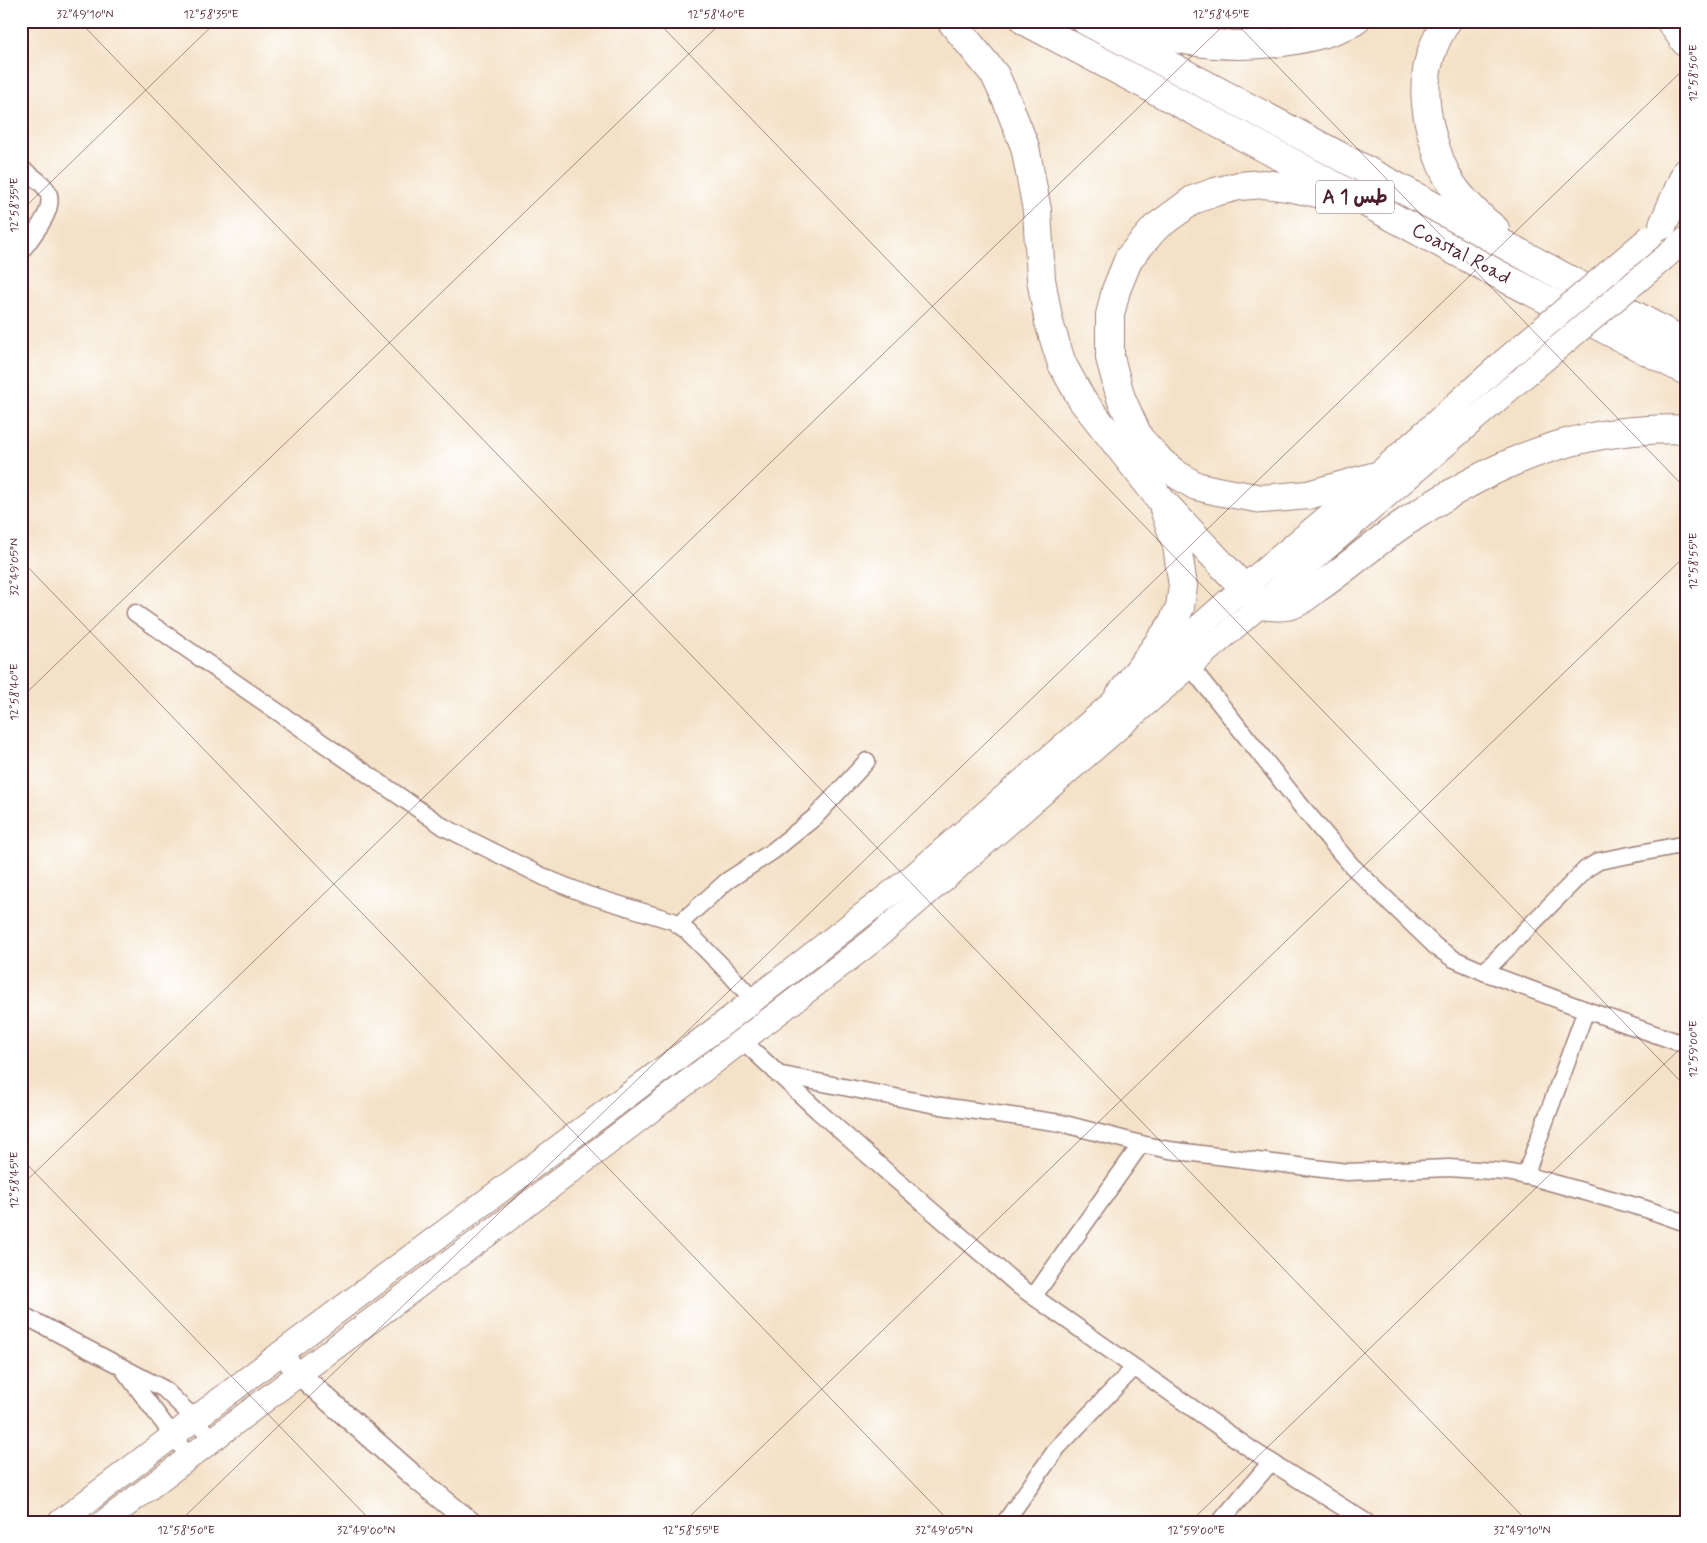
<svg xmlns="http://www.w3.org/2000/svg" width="1707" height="1543" viewBox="0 0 1707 1543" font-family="Mynerve,'Playpen Sans Arabic',sans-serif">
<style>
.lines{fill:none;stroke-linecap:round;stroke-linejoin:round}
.minor-casing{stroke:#9f807a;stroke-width:19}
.tertiary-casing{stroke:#9f807a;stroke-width:24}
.secondary-casing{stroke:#9f807a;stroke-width:26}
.trunk-casing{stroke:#9f807a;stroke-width:30}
.minor{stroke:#fff;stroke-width:16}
.tertiary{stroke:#fff;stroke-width:21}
.secondary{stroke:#fff;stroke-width:24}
.trunk{stroke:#fff;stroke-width:28}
.secondary-bridge-casing{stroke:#9f807a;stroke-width:26;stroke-linecap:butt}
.secondary-bridge{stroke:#fff;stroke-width:24}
.ticks{fill:none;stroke:#4a1f2b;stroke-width:1;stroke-opacity:0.45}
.labels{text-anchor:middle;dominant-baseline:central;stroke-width:5;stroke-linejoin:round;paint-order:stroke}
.shield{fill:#fff;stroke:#80626b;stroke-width:1}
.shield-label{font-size:19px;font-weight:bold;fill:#4a1f2b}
.street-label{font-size:20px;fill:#4a1f2b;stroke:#fff}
.neatline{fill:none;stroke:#4a1f2b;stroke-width:2}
.ticks-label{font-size:12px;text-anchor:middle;fill:#4a1f2b}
</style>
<rect width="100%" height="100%" fill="#fff"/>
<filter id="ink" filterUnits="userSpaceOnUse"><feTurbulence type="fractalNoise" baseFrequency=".02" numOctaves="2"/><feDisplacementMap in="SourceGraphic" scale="10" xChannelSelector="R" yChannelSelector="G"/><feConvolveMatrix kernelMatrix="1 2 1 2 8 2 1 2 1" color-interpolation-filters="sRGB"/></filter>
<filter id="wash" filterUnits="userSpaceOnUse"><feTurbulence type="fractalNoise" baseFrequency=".0096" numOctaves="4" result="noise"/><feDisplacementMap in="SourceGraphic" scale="20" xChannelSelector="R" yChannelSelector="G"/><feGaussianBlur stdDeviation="1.12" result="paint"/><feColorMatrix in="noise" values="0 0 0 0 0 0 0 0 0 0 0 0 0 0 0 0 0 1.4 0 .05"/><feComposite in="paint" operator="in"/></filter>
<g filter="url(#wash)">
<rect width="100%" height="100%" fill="#f4e2c8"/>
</g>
<g filter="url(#ink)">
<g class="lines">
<defs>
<g id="minor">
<path d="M21,168C30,175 43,182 48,192C56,211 31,237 21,252"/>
<polyline points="135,613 444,827 548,879 588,895 673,921 687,931 727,971 753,1000"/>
<polyline points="1190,666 1302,807 1351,865 1436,947 1454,959 1484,972 1586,1010 1686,1045"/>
<polyline points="678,925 727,881 773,851 815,817 867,761"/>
<polyline points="1484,972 1586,869 1599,861 1686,844"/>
<polyline points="742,1040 818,1111 887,1172 1020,1287 1252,1450 1366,1522"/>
<polyline points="777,1074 941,1106 1061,1123 1141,1144 1169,1150 1347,1172 1449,1168 1506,1172 1532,1177 1646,1209 1686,1223"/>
<polyline points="1525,1176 1586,1010"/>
<polyline points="1034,1296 1141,1144"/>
<polyline points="21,1314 164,1389 195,1419 212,1440"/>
<polyline points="123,1369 189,1457"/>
<polyline points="1005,1522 1058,1447 1134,1368"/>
<polyline points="1220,1522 1271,1462"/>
</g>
<polyline id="tertiary" points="281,1353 299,1374 416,1478 470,1522"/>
<g id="secondary">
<polyline points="1664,258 1686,239"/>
<polyline points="60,1522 281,1353 516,1179 724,1023 913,876 1118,698 1244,587 1376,476 1503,362"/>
<polyline points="104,1522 299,1374 515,1214 871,942 1527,374"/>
</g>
<g id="trunk">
<path d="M951,21L995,75L1007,101L1025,147L1037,210L1041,279L1049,323L1062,364L1082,400L1160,499L1260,605C1272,606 1283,608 1294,604C1302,601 1309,594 1316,589C1346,569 1373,544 1404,523C1476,475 1545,439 1633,431C1651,430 1668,428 1686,430"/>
<polyline points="1025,21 1293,163 1507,279 1686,371"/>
<polyline points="1086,21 1411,194 1686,343"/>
<path d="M1110,21C1135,28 1160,36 1185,40C1237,50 1307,45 1355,21"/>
<path d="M1447,21C1420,62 1421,101 1435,146C1440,163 1447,180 1459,194C1469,206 1482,219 1495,229"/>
<polyline points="1670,21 1686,43"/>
<polyline points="1342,198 1288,187 1264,184 1239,186 1215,192 1193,200 1155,228 1129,258 1116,290 1110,315 1110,358 1121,398 1139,438 1160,461 1176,474 1196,486 1217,491 1262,499 1308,495 1376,476"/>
<polyline points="1663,225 1686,172"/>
<polyline points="1118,698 1171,626 1180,607 1183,586 1177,546 1164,509"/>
</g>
</defs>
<use href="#minor" class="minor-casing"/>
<use href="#tertiary" class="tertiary-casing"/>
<use href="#secondary" class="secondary-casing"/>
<use href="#trunk" class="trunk-casing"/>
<use href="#minor" class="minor"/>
<use href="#tertiary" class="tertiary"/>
<use href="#secondary" class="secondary"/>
<use href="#trunk" class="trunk"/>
<defs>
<g id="secondary-bridge">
<polyline points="1503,362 1650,237"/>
<polyline points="1527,374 1664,258"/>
</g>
</defs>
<use href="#secondary-bridge" class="secondary-bridge-casing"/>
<use href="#secondary-bridge" class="secondary-bridge"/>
</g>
</g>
<path class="ticks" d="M79,21L1528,1522M657,21L1686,1087M1234,21L1686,489M21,211L217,21M21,560L950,1522M21,698L723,21M21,1158L372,1522M21,1186L1228,21M179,1522L1686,67M684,1522L1686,555M1190,1522L1686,1043"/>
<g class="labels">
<rect class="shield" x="1316" y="180.5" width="78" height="33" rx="4"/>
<g class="shield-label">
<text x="1355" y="197">A 1 طس</text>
</g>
<g class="street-label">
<text transform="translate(1461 254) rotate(28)">Coastal Road</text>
</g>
</g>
<rect width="1707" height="1543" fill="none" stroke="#fff" stroke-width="55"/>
<rect x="28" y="28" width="1652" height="1488" class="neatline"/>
<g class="ticks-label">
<text x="85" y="18">32°49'10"N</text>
<text x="211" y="18">12°58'35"E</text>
<text x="716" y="18">12°58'40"E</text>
<text x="1221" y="18">12°58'45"E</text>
<text transform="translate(1693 73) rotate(-90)" y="4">12°58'50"E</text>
<text transform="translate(14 205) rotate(-90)" y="4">12°58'35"E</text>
<text transform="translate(1693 561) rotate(-90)" y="4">12°58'55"E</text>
<text transform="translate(14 567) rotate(-90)" y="4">32°49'05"N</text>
<text transform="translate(14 692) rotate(-90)" y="4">12°58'40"E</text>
<text transform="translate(1693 1049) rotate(-90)" y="4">12°59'00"E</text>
<text transform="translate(14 1180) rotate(-90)" y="4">12°58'45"E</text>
<text x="186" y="1534">12°58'50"E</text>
<text x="366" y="1534">32°49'00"N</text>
<text x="691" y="1534">12°58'55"E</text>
<text x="944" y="1534">32°49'05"N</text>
<text x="1196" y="1534">12°59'00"E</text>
<text x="1522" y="1534">32°49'10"N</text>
</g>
</svg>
